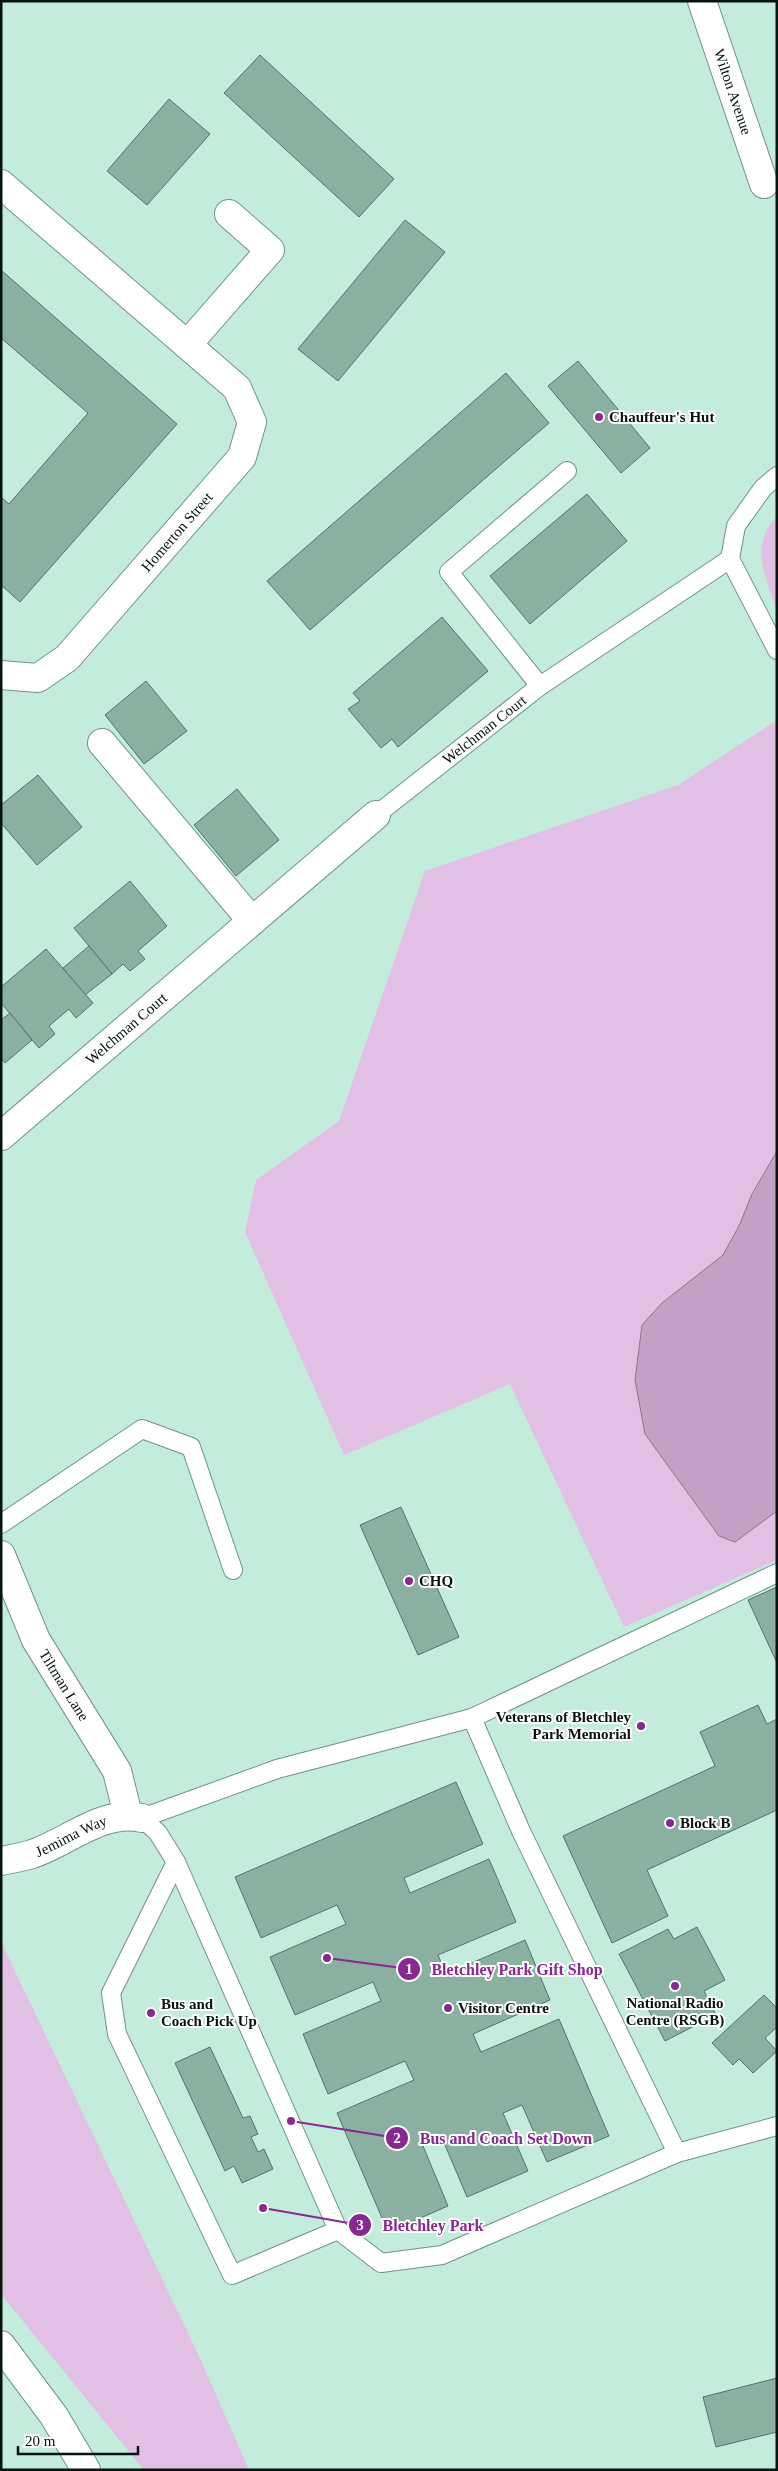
<svg xmlns="http://www.w3.org/2000/svg" width="778" height="2471" viewBox="0 0 778 2471" font-family="Georgia,serif">
<style>
.green{fill:#e2bfe4}
.water{fill:#c3a1c6;stroke:#8a778f}
.building{fill:#8ab0a2;stroke:#517568}
.lines{fill:none;stroke-linecap:round;stroke-linejoin:round}
.service-casing{stroke:#6f9486;stroke-width:20}
.minor-casing{stroke:#6f9486;stroke-width:30}
.tertiary-casing{stroke:#6f9486;stroke-width:30}
.service{stroke:#fff;stroke-width:18}
.minor{stroke:#fff;stroke-width:28}
.tertiary{stroke:#fff;stroke-width:28}
.poi-dot{fill:#882891;stroke:#fff;stroke-width:2}
.labels{text-anchor:middle;dominant-baseline:central;stroke-width:4;stroke-linejoin:round;paint-order:stroke}
.street-label{font-size:15px;fill:#06140f;stroke:#fff}
.poi-label{font-size:15px;font-weight:bold;fill:#06140f;stroke:#fff;text-anchor:start}
.leader{fill:none;stroke:#882891;stroke-width:2}
.callout-dot{fill:#882891;stroke:#fff;stroke-width:2}
.mark-label{font-size:15px;text-anchor:middle;font-weight:bold;fill:#fff}
.callout-label{font-size:16px;text-anchor:middle;font-weight:bold;fill:#882891;stroke:#fff;stroke-width:4;stroke-linejoin:round;paint-order:stroke}
</style>
<rect width="100%" height="100%" fill="#c4ecdd"/>
<g class="green">
<path d="M777,516V610C765,576 749,546 777,516Z"/>
<polygon points="777,720 777,1560 624,1627 510,1384 344,1455 245,1232 256,1180 339,1121 425,871 678,785"/>
<polygon points="1,1942 199,2356 249,2470 144,2470 1,2294"/>
</g>
<polygon class="water" points="777,1151 777,1511 735,1542 719,1536 645,1434 635,1380 642,1325 662,1303 723,1255 739,1226 752,1194"/>
<g class="building">
<polygon points="260,55 394,179 359,217 224,93"/>
<polygon points="169,99 210,134 147,205 107,171"/>
<polygon points="405,220 445,252 338,381 298,349"/>
<polygon points="1,270 177,424 20,602 1,585 1,497 9,504 88,413 1,338"/>
<polygon points="578,361 650,448 621,473 548,386"/>
<polygon points="506,373 549,423 310,630 267,581"/>
<polygon points="587,494 627,541 530,624 490,576"/>
<polygon points="442,617 488,671 398,747 392,739 381,748 348,709 360,701 353,693"/>
<polygon points="146,681 187,731 144,764 105,715"/>
<polygon points="38,775 82,827 37,865 1,823 1,805"/>
<polygon points="237,789 279,840 236,876 194,825"/>
<polygon points="130,881 167,926 138,951 145,959 130,971 123,964 112,974 74,928"/>
<polygon points="89,946 112,974 85,995 63,968"/>
<polygon points="46,949 93,1003 76,1018 69,1009 49,1026 55,1034 39,1048 1,1003 1,987"/>
<polygon points="10,1013 32,1040 5,1063 1,1058 1,1020"/>
<polygon points="401,1507 459,1637 418,1655 360,1525"/>
<polygon points="777,1587 777,1663 748,1600"/>
<polygon points="758,1705 767,1724 777,1719 777,1810 647,1870 668,1916 612,1943 563,1836 715,1766 700,1732"/>
<polygon points="456,1782 483,1844 404,1878 410,1893 489,1859 516,1922 438,1955 446,1974 525,1940 550,2000 473,2034 481,2052 559,2019 609,2136 547,2162 522,2105 503,2113 528,2171 467,2197 442,2138 423,2146 448,2206 388,2232 337,2113 414,2080 405,2061 328,2094 303,2034 381,2001 373,1982 295,2015 270,1957 346,1924 337,1905 261,1938 235,1877"/>
<polygon points="697,1927 725,1980 704,1991 716,2015 665,2041 619,1954 668,1929 674,1939"/>
<polygon points="764,1995 777,2008 777,2027 765,2038 777,2051 753,2073 739,2059 733,2065 712,2043"/>
<polygon points="210,2047 243,2118 250,2116 258,2134 251,2137 258,2152 264,2149 273,2169 242,2183 234,2166 225,2171 175,2063"/>
<polygon points="777,2378 777,2432 716,2447 703,2397"/>
</g>
<g class="lines">
<defs>
<g id="service">
<polyline points="777,476 763,488 736,526 730,559 777,650"/>
<polyline points="540,686 449,572 567,471"/>
<path id="s1" d="M376,815L540,686L730,559"/>
<polyline points="1,1524 142,1429 191,1447 233,1570"/>
<polyline points="777,1573 472,1718 277,1769 142,1818 158,1833 176,1862 338,2230 381,2263 442,2255 677,2153 777,2126"/>
<polyline points="472,1718 521,1831 677,2153"/>
<polyline points="176,1862 111,1993 117,2034 232,2275 338,2230"/>
</g>
<g id="minor">
<path id="s2" d="M702,1L764,184"/>
<polyline points="1,184 237,388 252,422 242,457 67,658 38,678 1,675"/>
<polyline points="187,345 270,250 229,214"/>
<polyline points="102,743 252,921"/>
<path id="s3" d="M1,1136L376,815"/>
<path id="s4" d="M1,1555L36,1640L117,1771L128,1815"/>
<path id="s5" d="M1,1861C11,1859 22,1857 32,1854C68,1842 103,1809 142,1818"/>
</g>
<polyline id="tertiary" points="1,2345 54,2416 86,2470"/>
</defs>
<use href="#service" class="service-casing"/>
<use href="#minor" class="minor-casing"/>
<use href="#tertiary" class="tertiary-casing"/>
<use href="#service" class="service"/>
<use href="#minor" class="minor"/>
<use href="#tertiary" class="tertiary"/>
</g>
<g class="poi-dot">
<circle cx="599" cy="417" r="5"/>
<circle cx="409" cy="1581" r="5"/>
<circle cx="641" cy="1726" r="5"/>
<circle cx="670" cy="1823" r="5"/>
<circle cx="675" cy="1986" r="5"/>
<circle cx="448" cy="2008" r="5"/>
<circle cx="151" cy="2013" r="5"/>
</g>
<g class="labels">
<g class="street-label">
<text stroke="none"><textPath href="#s2" startOffset="96">Wilton Avenue</textPath></text>
<text transform="translate(177 532) rotate(-49)">Homerton Street</text>
<text stroke="none"><textPath href="#s1" startOffset="138">Welchman Court</textPath></text>
<text stroke="none"><textPath href="#s3" startOffset="165">Welchman Court</textPath></text>
<text stroke="none"><textPath href="#s4" startOffset="145">Tiltman Lane</textPath></text>
<text stroke="none"><textPath href="#s5" startOffset="75">Jemima Way</textPath></text>
</g>
<g class="poi-label">
<text x="609" y="417">Chauffeur's Hut</text>
<text x="419" y="1581">CHQ</text>
<text x="631" y="1717" text-anchor="end">Veterans of Bletchley<tspan x="631" dy="17">Park Memorial</tspan></text>
<text x="680" y="1823">Block B</text>
<text x="675" y="2003" text-anchor="middle">National Radio<tspan x="675" dy="17">Centre (RSGB)</tspan></text>
<text x="161" y="2004">Bus and<tspan x="161" dy="17">Coach Pick Up</tspan></text>
<text x="458" y="2008">Visitor Centre</text>
</g>
</g>
<path class="leader" d="M327 1958L409 1969M291 2121L397 2138M263 2208L360 2225"/>
<g class="callout-dot">
<circle cx="327" cy="1958" r="5"/>
<circle cx="291" cy="2121" r="5"/>
<circle cx="263" cy="2208" r="5"/>
<circle cx="409" cy="1969" r="12"/>
<circle cx="397" cy="2138" r="12"/>
<circle cx="360" cy="2225" r="12"/>
</g>
<g class="mark-label">
<text x="409" y="1974">1</text>
<text x="397" y="2143">2</text>
<text x="360" y="2230">3</text>
</g>
<g class="callout-label">
<text x="517" y="1975">Bletchley Park Gift Shop</text>
<text x="506" y="2144">Bus and Coach Set Down</text>
<text x="433" y="2231">Bletchley Park</text>
</g>
<rect width="778" height="2471" fill="none" stroke="#06140f" stroke-width="5"/>
<path d="M18 2446v8h120v-8" fill="none" stroke="#06140f" stroke-width="2.5"/>
<text x="25" y="2446" font-size="15" fill="#06140f" stroke="#ffffff" stroke-width="4" paint-order="stroke">20 m</text>
</svg>
